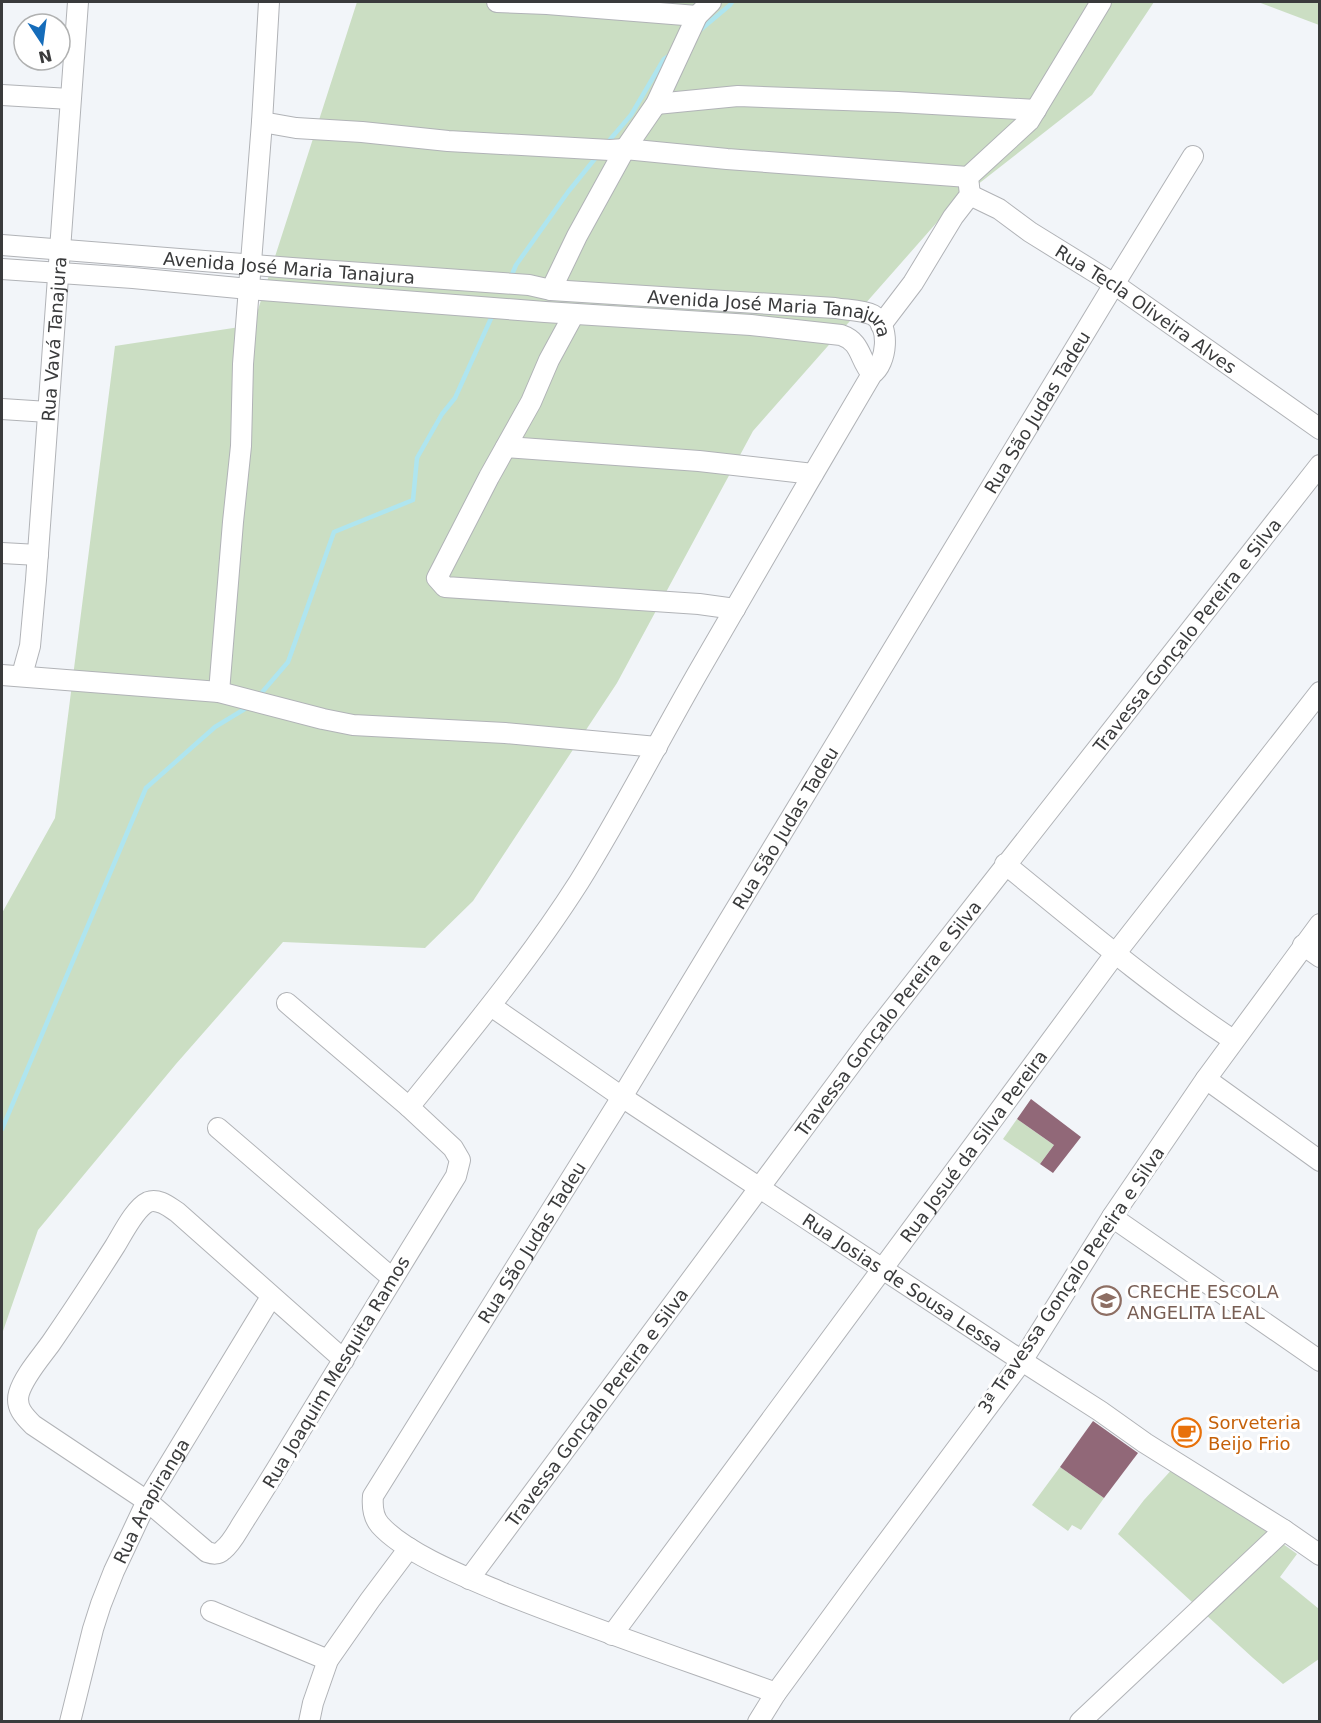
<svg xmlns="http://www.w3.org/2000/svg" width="1321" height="1723" viewBox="0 0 1321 1723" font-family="'DejaVu Sans',sans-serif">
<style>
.green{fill:#cbdec3}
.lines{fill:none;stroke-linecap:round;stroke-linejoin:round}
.stream{stroke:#afe5ef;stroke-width:4.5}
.building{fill:#916878}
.minor-casing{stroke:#b1b3b7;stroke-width:22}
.minor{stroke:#fff;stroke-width:20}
.labels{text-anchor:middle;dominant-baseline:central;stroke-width:6;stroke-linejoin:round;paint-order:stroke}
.street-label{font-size:18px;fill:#3a3b3c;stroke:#fff}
.education-label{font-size:18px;fill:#785e54;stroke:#fff;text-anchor:start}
.food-label{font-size:18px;fill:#c56008;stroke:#fff;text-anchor:start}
</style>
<rect width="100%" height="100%" fill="#f2f5f9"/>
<g class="green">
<polygon points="357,2 1154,2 1092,95 954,203 753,431 617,683 473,901 425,948 283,942 176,1064 38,1230 2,1334 2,913 55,818 115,346 253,325"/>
<polygon points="1258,2 1319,2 1319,25"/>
<polygon points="1017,1119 1054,1145 1040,1164 1003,1139"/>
<polygon points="1175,1466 1297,1554 1280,1577 1319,1609 1319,1659 1283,1684 1253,1658 1118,1534 1144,1500"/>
<polygon points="1060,1467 1104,1498 1081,1530 1072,1525 1068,1531 1032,1505"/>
</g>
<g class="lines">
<g class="stream">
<polyline points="699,31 730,5 732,2"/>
<polyline points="607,143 631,115 664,59 670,55"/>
<polyline points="510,279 516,265 568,192 598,155"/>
<polyline points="258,697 288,662 334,532 413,500 417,458 442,414 455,398 493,314"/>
<polyline points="2,1129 146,788 215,727 248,707"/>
</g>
</g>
<g class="building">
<polygon points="1031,1099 1081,1137 1053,1173 1040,1164 1054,1145 1017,1119"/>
<polygon points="1093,1421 1138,1453 1104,1498 1060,1467"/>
</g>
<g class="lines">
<defs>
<g id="minor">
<polyline points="497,2 547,4 697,16"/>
<polyline points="2,95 70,99"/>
<polyline points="656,104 738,96 898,102 1036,110"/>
<polyline points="262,122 296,128 362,132 448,141 610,150 625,149 727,159 968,177"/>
<path id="s1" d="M970,195L999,209L1030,232L1114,284L1320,429"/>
<path id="s2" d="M2,245L292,268L529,285L551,290L835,308C846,310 863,310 873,315C891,325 887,364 872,374C814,472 757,570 700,669C659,740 622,813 579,882C528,962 468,1034 409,1107"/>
<path d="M2,269L133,278L249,289L545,312L751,325L841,335C862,342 859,360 872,374"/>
<polyline points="551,290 577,236 625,149 656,104 697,16 711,2"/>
<polyline points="574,314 549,360 531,402 489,477 437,578 445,587 699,604 735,609"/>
<polyline points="881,325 913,283 953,217 970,195 968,177 1029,121 1101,2"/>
<polyline points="2,409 48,412"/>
<polyline points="506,447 699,461 813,474"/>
<polyline points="2,553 38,555"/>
<polyline points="2,675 219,692 323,719 353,725 505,733 657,747"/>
<path id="s3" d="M22,675L30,646L36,580L78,2"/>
<polyline points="219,692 233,522 241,446 243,364 262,122 269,2"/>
<path d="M1005,864C1080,925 1153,987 1233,1040"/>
<polyline points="1303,945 1320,957"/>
<path d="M287,1003L409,1107L453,1148L460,1160L456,1176C400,1266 345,1357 290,1447C275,1472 260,1496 244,1521C238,1530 232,1543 223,1550C218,1555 213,1554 207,1552L147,1501L33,1425C24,1416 15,1407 19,1393C24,1376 41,1357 51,1343C73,1311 94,1279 115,1246C122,1235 135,1208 148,1202C159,1198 169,1207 177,1212L344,1360"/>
<path id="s4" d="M491,1006L622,1097L1022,1361L1100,1411L1145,1443L1284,1530L1320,1555"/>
<polyline points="1206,1079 1320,1161"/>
<polyline points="218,1128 392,1278"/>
<polyline points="1112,1217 1320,1361"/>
<path id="s5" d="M469,1579L872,1036L1320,465"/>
<polyline points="211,1611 328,1660"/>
<path id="s6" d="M612,1635L1115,954L1320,692"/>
<path id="s7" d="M776,1693C685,1660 593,1629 503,1593C468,1578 406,1554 380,1525C373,1517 372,1507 373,1496L622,1097L1113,286L1193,156"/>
<path id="s8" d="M70,1722L93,1629L101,1604L114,1571L147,1501L271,1297"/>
<polyline points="309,1722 313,1703 328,1660 370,1600 409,1548"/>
<polyline points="758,1722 776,1693 858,1581 1022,1361 1112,1217 1206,1079 1320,924"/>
<polyline points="1080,1722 1284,1530"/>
</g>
</defs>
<use href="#minor" class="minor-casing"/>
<use href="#minor" class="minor"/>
</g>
<defs>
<symbol id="school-ring" viewBox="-11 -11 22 22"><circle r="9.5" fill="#fff" stroke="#8d6e63" stroke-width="1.5"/><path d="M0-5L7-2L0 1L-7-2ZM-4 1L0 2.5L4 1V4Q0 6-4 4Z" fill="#8d6e63"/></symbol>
<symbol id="cafe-ring" viewBox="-11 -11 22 22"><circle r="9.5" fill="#fff" stroke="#e8710a" stroke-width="1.5"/><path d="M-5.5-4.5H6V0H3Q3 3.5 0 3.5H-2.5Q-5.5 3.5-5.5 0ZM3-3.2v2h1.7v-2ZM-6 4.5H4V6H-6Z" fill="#e8710a"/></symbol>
</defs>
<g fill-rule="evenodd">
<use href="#school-ring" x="1090" y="1284" width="33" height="33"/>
<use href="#cafe-ring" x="1170" y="1416" width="33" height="33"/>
</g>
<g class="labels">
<g class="street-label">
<text stroke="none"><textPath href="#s2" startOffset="288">Avenida José Maria Tanajura</textPath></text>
<text stroke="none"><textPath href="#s1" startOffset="210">Rua Tecla Oliveira Alves</textPath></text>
<text stroke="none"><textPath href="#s2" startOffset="774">Avenida José Maria Tanajura</textPath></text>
<text stroke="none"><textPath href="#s3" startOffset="338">Rua Vavá Tanajura</textPath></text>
<text stroke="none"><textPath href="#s7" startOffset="1734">Rua São Judas Tadeu</textPath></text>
<text stroke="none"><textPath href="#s5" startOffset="1186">Travessa Gonçalo Pereira e Silva</textPath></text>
<text stroke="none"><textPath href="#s7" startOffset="1248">Rua São Judas Tadeu</textPath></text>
<text stroke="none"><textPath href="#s5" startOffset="700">Travessa Gonçalo Pereira e Silva</textPath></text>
<text stroke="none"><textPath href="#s6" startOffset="608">Rua Josué da Silva Pereira</textPath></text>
<text stroke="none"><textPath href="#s7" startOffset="762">Rua São Judas Tadeu</textPath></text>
<text transform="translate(1071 1280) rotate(-56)">3ª Travessa Gonçalo Pereira e Silva</text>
<text stroke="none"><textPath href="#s4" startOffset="496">Rua Josias de Sousa Lessa</textPath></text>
<text transform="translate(336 1372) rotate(-59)">Rua Joaquim Mesquita Ramos</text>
<text stroke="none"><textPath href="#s5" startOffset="214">Travessa Gonçalo Pereira e Silva</textPath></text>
<text stroke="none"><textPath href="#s8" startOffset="237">Rua Arapiranga</textPath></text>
</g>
<g class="education-label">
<text x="1127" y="1291">CRECHE ESCOLA<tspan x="1127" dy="21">ANGELITA LEAL</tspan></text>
</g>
<g class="food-label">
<text x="1208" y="1422">Sorveteria<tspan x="1208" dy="21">Beijo Frio</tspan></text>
</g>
</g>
<rect width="1321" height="1723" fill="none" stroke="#3a3b3c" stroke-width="6"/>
<g transform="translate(42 42) rotate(167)"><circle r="28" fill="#ffffff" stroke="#b0b1b1" stroke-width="1.5"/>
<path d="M0-4.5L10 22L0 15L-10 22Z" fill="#156cba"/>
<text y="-9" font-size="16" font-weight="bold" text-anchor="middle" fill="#3a3b3c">N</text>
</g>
</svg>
